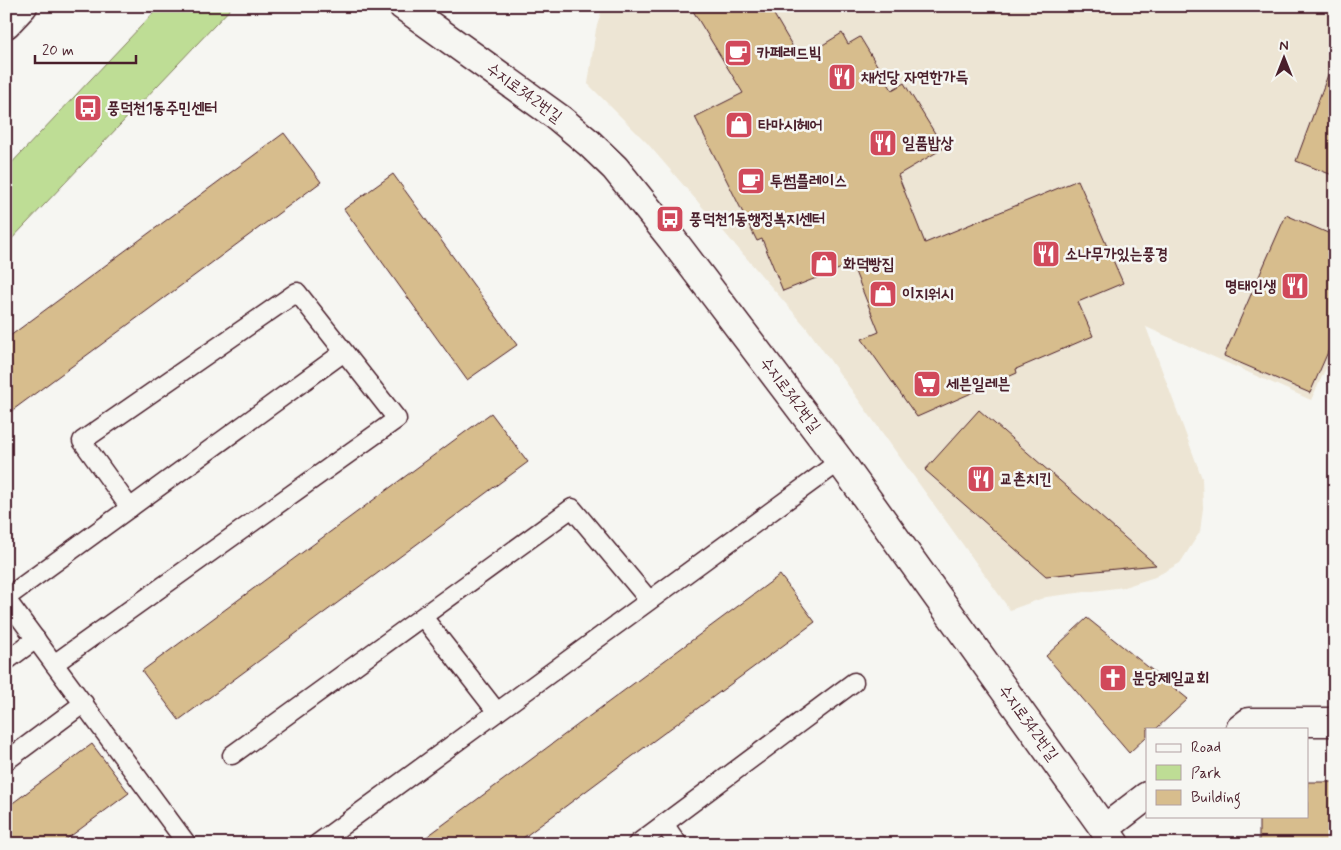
<svg xmlns="http://www.w3.org/2000/svg" width="1341" height="850" viewBox="0 0 1341 850" font-family="Mynerve,'Poor Story',sans-serif">
<style>
.built{fill:#ede5d4}
.green{fill:#bedd95;stroke:#847e60}
.building{fill:#d7bd8d;stroke:#4a1f2b}
.lines{fill:none;stroke-linecap:round;stroke-linejoin:round}
.lane-casing{stroke:#4a1f2b;stroke-width:21}
.street-casing{stroke:#4a1f2b;stroke-width:31}
.secondary-casing{stroke:#4a1f2b;stroke-width:31}
.lane{stroke:#f6f6f2;stroke-width:18}
.street{stroke:#f6f6f2;stroke-width:28}
.secondary{stroke:#f6f6f2;stroke-width:28}
.labels{text-anchor:middle;dominant-baseline:central;stroke-width:5;stroke-linejoin:round;paint-order:stroke}
.poi-label{font-size:16px;font-weight:bold;fill:#4a1f2b;stroke:#f6f6f2;text-anchor:start}
.street-label{font-size:16px;fill:#4a1f2b;stroke:#f6f6f2}
</style>
<rect width="100%" height="100%" fill="#f6f6f2"/>
<filter id="ink" filterUnits="userSpaceOnUse"><feTurbulence type="fractalNoise" baseFrequency=".02" numOctaves="2"/><feDisplacementMap in="SourceGraphic" scale="10" xChannelSelector="R" yChannelSelector="G"/><feConvolveMatrix kernelMatrix="1 2 1 2 8 2 1 2 1" color-interpolation-filters="sRGB"/></filter>
<g filter="url(#ink)">
<polygon class="built" points="603,6 1335,6 1335,349 1311,400 1146,327 1202,478 1203,508 1200,532 1180,563 1155,577 1124,587 1046,597 1010,610 806,327 647,143 588,84 596,29"/>
<polygon class="green" points="160,6 233,6 6,245 6,169"/>
<g class="building">
<polygon points="690,6 769,6 800,59 842,33 848,44 860,37 892,90 904,83 944,148 898,175 925,243 1078,180 1123,283 1078,302 1093,336 1016,369 1017,373 917,417 862,339 879,332 852,264 783,291 762,239 757,241 695,117 743,93"/>
<polygon points="1332,64 1335,65 1335,176 1296,161"/>
<polygon points="284,133 321,182 6,415 6,339"/>
<polygon points="393,174 517,345 467,380 344,209"/>
<polygon points="1286,215 1335,236 1335,336 1310,393 1224,356"/>
<polygon points="979,410 1156,565 1046,576 925,470"/>
<polygon points="491,413 528,462 179,720 142,671"/>
<polygon points="780,575 815,622 641,750 515,844 417,844"/>
<polygon points="1087,618 1188,699 1156,729 1147,729 1147,736 1129,753 1046,656"/>
<polygon points="92,744 129,793 60,844 6,844 6,808"/>
<polygon points="1307,782 1335,782 1335,842 1259,842 1259,816 1307,816"/>
</g>
<g class="lines">
<defs>
<g id="lane">
<polyline points="6,598 344,352"/>
<polyline points="6,599 187,844"/>
<polyline points="423,617 497,712"/>
<polyline points="6,661 36,639"/>
<polyline points="54,664 397,419 297,292 82,441 130,508"/>
<polyline points="232,755 572,508 649,600"/>
<polyline points="6,761 84,703"/>
<polyline points="664,824 678,844"/>
<polyline points="317,844 840,461"/>
<polyline points="637,844 854,682"/>
</g>
<g id="street">
<polyline points="1240,729 1249,722 1335,722"/>
<polyline points="1104,829 1147,796"/>
</g>
<g id="secondary">
<polyline points="403,6 559,118 589,143 615,168 672,239 840,461 1115,844"/>
<polyline points="6,24 23,6"/>
</g>
</defs>
<use href="#lane" class="lane-casing"/>
<use href="#street" class="street-casing"/>
<use href="#secondary" class="secondary-casing"/>
<use href="#lane" class="lane"/>
<use href="#street" class="street"/>
<use href="#secondary" class="secondary"/>
</g>
</g>
<defs>
<symbol id="cafe-square" viewBox="-11 -11 22 22"><rect x="-9" y="-9" width="18" height="18" rx="4" fill="#d1495b" stroke="#f6f6f2"/><path d="M-5.5-4.5H6V0H3Q3 3.5 0 3.5H-2.5Q-5.5 3.5-5.5 0ZM3-3.2v2h1.7v-2ZM-6 4.5H4V6H-6Z" fill="#fff"/></symbol>
<symbol id="restaurant-square" viewBox="-11 -11 22 22"><rect x="-9" y="-9" width="18" height="18" rx="4" fill="#d1495b" stroke="#f6f6f2"/><path d="M-5-6h1v4h1v-4h1v4h1v-4h1v5L-1.5 .5V6h-2V.5L-5-1ZM5-6V6H3V1.5H1.5Q1.5-4 5-6Z" fill="#fff"/></symbol>
<symbol id="bus-square" viewBox="-11 -11 22 22"><rect x="-9" y="-9" width="18" height="18" rx="4" fill="#d1495b" stroke="#f6f6f2"/><path d="M-5-6H5V4H4V6H2V4H-2V6H-4V4H-5ZM-3.5-4V0h7V-4ZM-3.5 1.2v1.5H-2V1.2ZM2 1.2v1.5H3.5V1.2Z" fill="#fff"/></symbol>
<symbol id="shop-square" viewBox="-11 -11 22 22"><rect x="-9" y="-9" width="18" height="18" rx="4" fill="#d1495b" stroke="#f6f6f2"/><path d="M-5-2.5h2.3a2.7 3.5 0 0 1 5.4 0H5L5.5 6h-11ZM-1.5-2.5h3a1.5 2.3 0 0 0-3 0Z" fill="#fff"/></symbol>
<symbol id="supermarket-square" viewBox="-11 -11 22 22"><rect x="-9" y="-9" width="18" height="18" rx="4" fill="#d1495b" stroke="#f6f6f2"/><path d="M-6-5.5h2.5l.6 2H6L4.5 2H-2.5L-4.4-4H-6ZM-1.5 3.2a1.3 1.3 0 1 0 .1 0ZM3 3.2a1.3 1.3 0 1 0 .1 0Z" fill="#fff"/></symbol>
<symbol id="church-square" viewBox="-11 -11 22 22"><rect x="-9" y="-9" width="18" height="18" rx="4" fill="#d1495b" stroke="#f6f6f2"/><path d="M-1.2-6h2.4v3.5h3.3v2.4h-3.3V6h-2.4V-.1h-3.3v-2.4h3.3Z" fill="#fff"/></symbol>
</defs>
<g fill-rule="evenodd">
<use href="#cafe-square" x="722" y="37" width="32" height="32"/>
<use href="#restaurant-square" x="826" y="61" width="32" height="32"/>
<use href="#bus-square" x="72" y="92" width="32" height="32"/>
<use href="#shop-square" x="723" y="109" width="32" height="32"/>
<use href="#restaurant-square" x="867" y="127" width="32" height="32"/>
<use href="#cafe-square" x="735" y="165" width="32" height="32"/>
<use href="#bus-square" x="654" y="203" width="32" height="32"/>
<use href="#restaurant-square" x="1030" y="238" width="32" height="32"/>
<use href="#shop-square" x="808" y="248" width="32" height="32"/>
<use href="#restaurant-square" x="1279" y="270" width="32" height="32"/>
<use href="#shop-square" x="867" y="278" width="32" height="32"/>
<use href="#supermarket-square" x="911" y="368" width="32" height="32"/>
<use href="#restaurant-square" x="965" y="463" width="32" height="32"/>
<use href="#church-square" x="1097" y="662" width="32" height="32"/>
</g>
<g class="labels">
<g class="poi-label">
<text x="757" y="53">카페레드빅</text>
<text x="861" y="77">채선당 자연한가득</text>
<text x="107" y="108">풍덕천1동주민센터</text>
<text x="758" y="125">타마시헤어</text>
<text x="902" y="143">일품밥상</text>
<text x="770" y="181">투썸플레이스</text>
<text x="689" y="219">풍덕천1동행정복지센터</text>
<text x="1065" y="254">소나무가있는풍경</text>
<text x="843" y="264">화덕빵집</text>
<text x="1276" y="286" text-anchor="end">명태인생</text>
<text x="902" y="294">이지워시</text>
<text x="946" y="384">세븐일레븐</text>
<text x="1000" y="479">교촌치킨</text>
<text x="1132" y="678">분당제일교회</text>
</g>
<g class="street-label">
<text transform="translate(524 93) rotate(36)">수지로342번길</text>
<text transform="translate(790 395) rotate(53)">수지로342번길</text>
<text transform="translate(1028 723) rotate(54)">수지로342번길</text>
</g>
</g>
<rect width="1341" height="850" fill="none" stroke="#f6f6f2" stroke-width="25"/>
<rect x="12" y="12" width="1316" height="825" fill="none" stroke="#4a1f2b" stroke-width="2" filter="url(#ink)"/>
<rect x="1146" y="728" width="162" height="90" fill="#f6f6f2" stroke="#b1a0a2"/>
<rect x="1156" y="744" width="25" height="8" fill="#f6f6f2" stroke="#b1a0a2"/>
<text x="1191" y="752" font-size="15" fill="#4a1f2b">Road</text>
<rect x="1156" y="765" width="25" height="15" fill="#bedd95" stroke="#b1a0a2"/>
<text x="1191" y="778" font-size="15" fill="#4a1f2b">Park</text>
<rect x="1156" y="790" width="25" height="15" fill="#d7bd8d" stroke="#b1a0a2"/>
<text x="1191" y="802" font-size="15" fill="#4a1f2b">Building</text>
<g transform="translate(1284 58)" stroke="#f6f6f2" stroke-width="4" paint-order="stroke">
<path d="M0-4L9 19L0 12L-9 19Z" fill="#4a1f2b"/>
<text y="-8" font-size="14" font-weight="bold" text-anchor="middle" fill="#4a1f2b">N</text>
</g>
<path d="M35 55v8h101v-8" fill="none" stroke="#4a1f2b" stroke-width="2.5"/>
<text x="42" y="55" font-size="15" fill="#4a1f2b" stroke="#f6f6f2" stroke-width="4" paint-order="stroke">20 m</text>
</svg>
